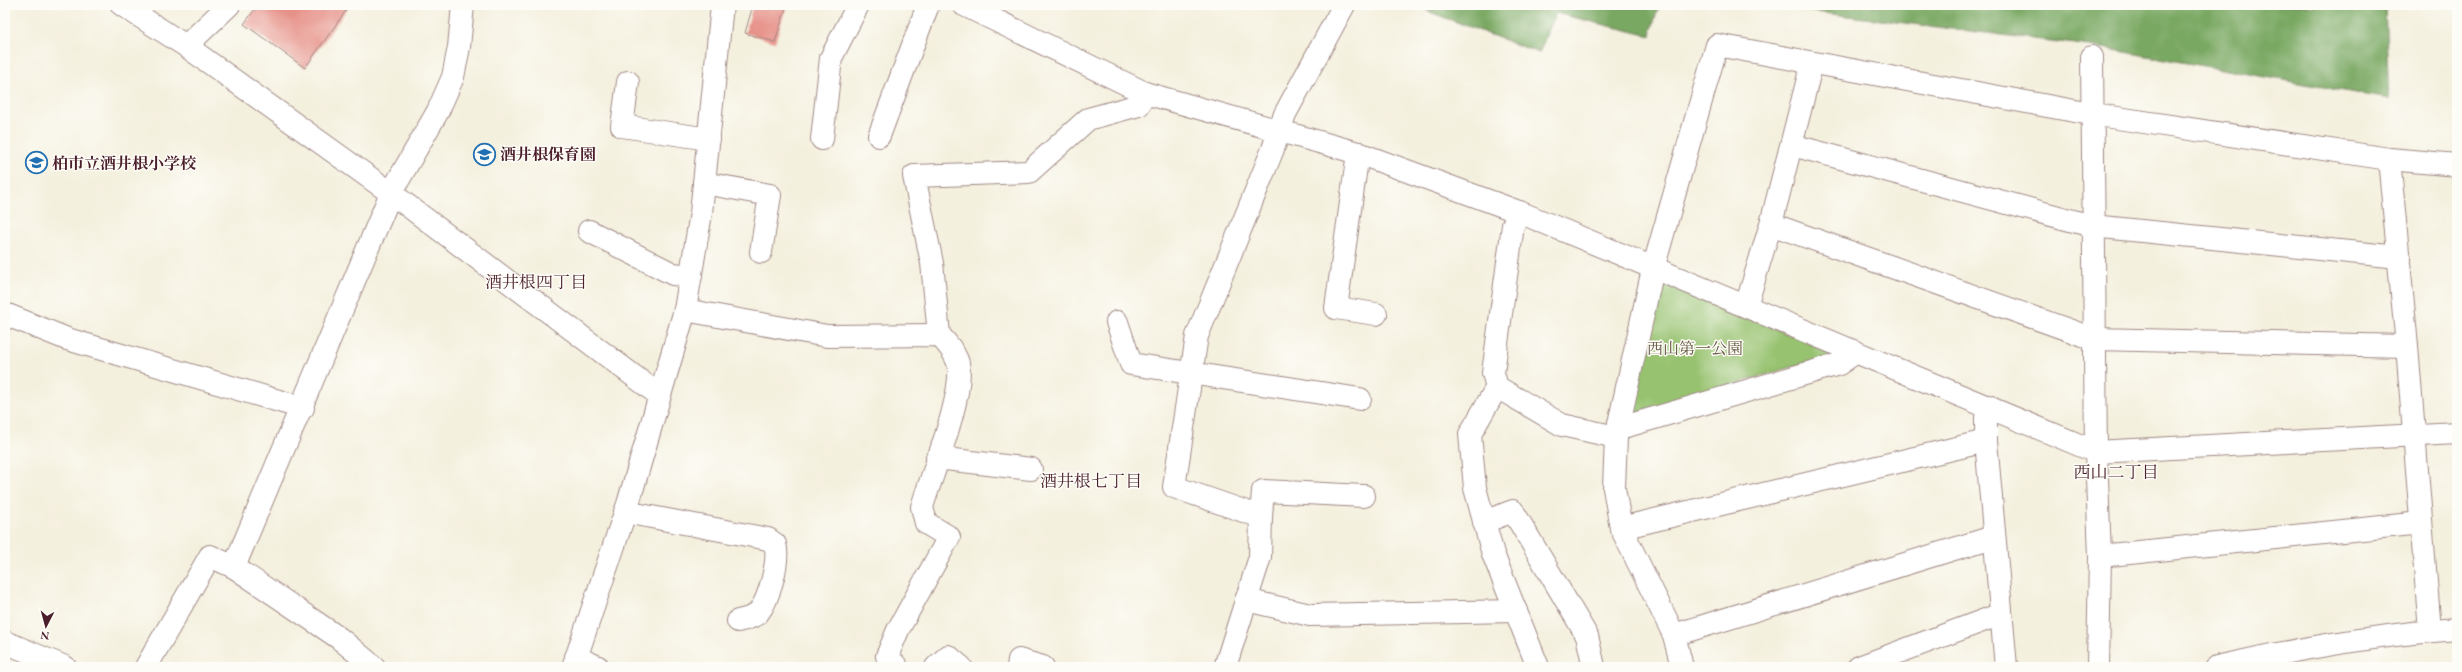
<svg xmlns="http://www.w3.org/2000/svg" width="2462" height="672" viewBox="0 0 2462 672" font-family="'EB Garamond','Noto Serif JP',serif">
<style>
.green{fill:#97c26f;stroke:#70704d}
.forest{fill:#79a862;stroke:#626446}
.building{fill:#e69188}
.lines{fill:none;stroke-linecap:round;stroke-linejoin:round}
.minor-casing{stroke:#9f8884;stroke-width:24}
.minor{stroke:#fff;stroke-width:22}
.labels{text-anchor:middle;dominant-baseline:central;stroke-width:3;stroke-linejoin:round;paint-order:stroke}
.poi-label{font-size:16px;font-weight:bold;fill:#4a1f2b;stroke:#fdfcf7;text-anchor:start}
.park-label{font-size:16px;fill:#655843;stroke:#fdfcf7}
.neighbourhood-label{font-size:17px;fill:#4a1f2b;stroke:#fdfcf7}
</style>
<rect width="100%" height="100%" fill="#fdfcf7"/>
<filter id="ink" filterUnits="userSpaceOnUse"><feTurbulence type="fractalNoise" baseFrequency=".025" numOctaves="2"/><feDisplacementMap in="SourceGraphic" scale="8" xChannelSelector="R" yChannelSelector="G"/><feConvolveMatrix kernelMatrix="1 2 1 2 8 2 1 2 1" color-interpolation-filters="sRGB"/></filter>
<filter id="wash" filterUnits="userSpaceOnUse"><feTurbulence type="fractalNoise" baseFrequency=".012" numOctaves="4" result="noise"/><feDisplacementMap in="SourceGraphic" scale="16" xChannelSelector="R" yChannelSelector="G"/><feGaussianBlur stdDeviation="0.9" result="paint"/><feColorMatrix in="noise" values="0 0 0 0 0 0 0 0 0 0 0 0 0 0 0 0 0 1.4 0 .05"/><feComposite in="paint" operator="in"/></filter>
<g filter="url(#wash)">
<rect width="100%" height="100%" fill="#f4f0de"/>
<polygon class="green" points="1666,284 1836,354 1634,414 1630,412 1660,287"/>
<g class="forest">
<polygon points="1431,5 1659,5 1650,36 1556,13 1539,53 1427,11"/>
<polygon points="1758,5 2385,5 2389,99 2091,46"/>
</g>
<g id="blocks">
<g class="building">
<polygon points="258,5 350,5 305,68 244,24"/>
<polygon points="753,5 787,5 775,42 745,33"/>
</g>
</g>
</g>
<g filter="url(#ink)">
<use href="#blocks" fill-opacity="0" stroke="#9f8884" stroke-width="1"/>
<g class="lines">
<defs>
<g id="minor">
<polyline points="122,5 186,46 391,193 659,395"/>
<polyline points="964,5 1145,93 1358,153 1519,212 2096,452 2100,556 2098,667"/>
<polyline points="186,46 229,5"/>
<polyline points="2092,57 2096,452 2457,433"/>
<polyline points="628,82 622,126 709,139"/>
<polyline points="879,136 928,5"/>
<polyline points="822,139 831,58 858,5"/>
<polyline points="1792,145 2092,226 2399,257"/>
<polyline points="1358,153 1336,308 1376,314"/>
<polyline points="2389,159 2407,346 2430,631"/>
<polyline points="704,183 770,195 761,252"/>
<polyline points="1519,212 1513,225 1493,373 1497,387 1470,434 1475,488 1493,554 1538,667"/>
<polyline points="1771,224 2094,339 2407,346"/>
<polyline points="589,231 673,274 691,276"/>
<polyline points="1746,306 1771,224 1812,63"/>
<path d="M685,310L827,336L939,335C946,342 953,350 957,360C968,387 931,476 922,507L926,523L949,537L898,630L887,656L897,667"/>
<polyline points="5,314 67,339 303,408"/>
<polyline points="1117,322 1131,364 1360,399"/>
<polyline points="939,335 932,263 914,176 1029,172 1088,119 1139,105 1145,93"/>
<polyline points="1497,387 1562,425 1616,437"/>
<polyline points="1989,406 1986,418 1986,441 2006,667"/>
<polyline points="1619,423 1627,426 1839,364 1856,352"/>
<polyline points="937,458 1031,469"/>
<path d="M625,512L768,539L775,544C780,560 769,600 758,613C753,618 745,619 738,621"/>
<polyline points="1261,517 1263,491 1364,496"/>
<polyline points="1484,522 1513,511 1587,636 1594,667"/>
<polyline points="1621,528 1986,441"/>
<polyline points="2100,556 2421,523"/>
<polyline points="234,567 391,193 438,111 453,77 459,47 463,5"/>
<polyline points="1246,600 1310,615 1516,611"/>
<polyline points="1674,635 1993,537"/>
<polyline points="5,642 65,667"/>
<polyline points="576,657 598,667"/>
<polyline points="146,667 210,556 234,567 339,638 374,667"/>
<polyline points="573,667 628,504 685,310 701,213 722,5"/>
<polyline points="936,667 948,656 961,667"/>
<polyline points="1018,667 1019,660 1043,667"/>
<polyline points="1225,667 1260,557 1261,517 1174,487 1197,336 1273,149 1285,114 1344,5"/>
<polyline points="1682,667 1674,635 1621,528 1614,488 1616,437 1653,269 1717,45 2091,114 2389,159 2457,165"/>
<polyline points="1859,667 2001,614"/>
<path d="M2217,667C2295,649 2377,635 2457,629"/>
</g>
</defs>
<use href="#minor" class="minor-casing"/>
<use href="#minor" class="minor"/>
</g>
</g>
<defs>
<symbol id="school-ring" viewBox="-11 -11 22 22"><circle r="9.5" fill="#fdfcf7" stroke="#1f6fb2" stroke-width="1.5"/><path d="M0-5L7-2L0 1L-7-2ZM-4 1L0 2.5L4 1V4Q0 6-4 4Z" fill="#1f6fb2"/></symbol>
</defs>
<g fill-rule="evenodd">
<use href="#school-ring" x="472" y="142" width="25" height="25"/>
<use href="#school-ring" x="24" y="150" width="25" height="25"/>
</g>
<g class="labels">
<g class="poi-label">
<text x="500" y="154">酒井根保育園</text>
<text x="52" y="163">柏市立酒井根小学校</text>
</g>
<g class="park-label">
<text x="1695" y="348">西山第一公園</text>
</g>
<g class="neighbourhood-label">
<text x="536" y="282">酒井根四丁目</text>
<text x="2116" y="472">西山二丁目</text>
<text x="1091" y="481">酒井根七丁目</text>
</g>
</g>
<rect width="2462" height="672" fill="none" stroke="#fdfcf7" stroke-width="20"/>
<g transform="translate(46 626) rotate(186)" stroke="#fdfcf7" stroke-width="3" paint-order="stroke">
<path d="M0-3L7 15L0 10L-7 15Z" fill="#4a1f2b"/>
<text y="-6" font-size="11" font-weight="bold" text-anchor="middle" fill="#4a1f2b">N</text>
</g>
</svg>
